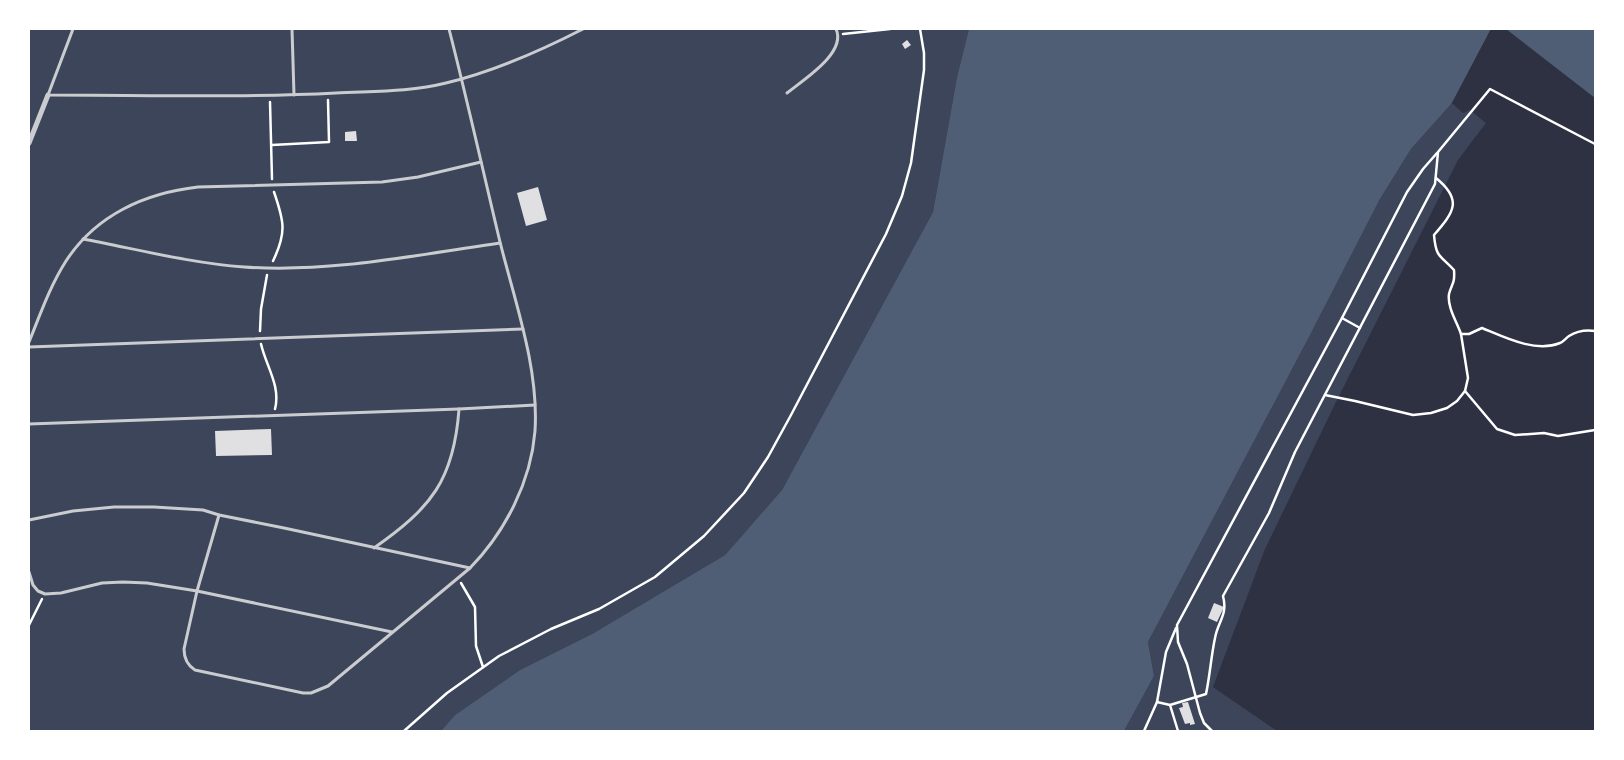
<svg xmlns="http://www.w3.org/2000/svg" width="1624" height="760" viewBox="0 0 1624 760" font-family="Ubuntu,sans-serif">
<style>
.green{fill:#3c4559}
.water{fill:#4f5d75}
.pier{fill:#2d3142}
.building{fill:#e0e0e3}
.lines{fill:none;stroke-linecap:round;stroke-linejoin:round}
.path{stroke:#fff;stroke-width:2.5}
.service{stroke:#caccd0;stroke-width:3}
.minor{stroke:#caccd0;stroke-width:5}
</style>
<rect width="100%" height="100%" fill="#2d3142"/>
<g class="green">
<polygon points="29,29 969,29 957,77 933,212 782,490 725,555 592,634 520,670 455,715 441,731 29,731"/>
<polygon points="1452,103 1463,113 1470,110 1486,123 1458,160 1336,402 1265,549 1213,687 1277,731 1124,731 1154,676 1148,642 1309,337 1380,199 1411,149"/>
</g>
<g class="water">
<polygon points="969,29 1491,29 1452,103 1411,149 1380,199 1309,337 1148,642 1154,676 1124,731 441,731 455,715 520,670 592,634 725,555 782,490 933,212 957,77"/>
<polygon points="1506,29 1595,29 1595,98"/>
</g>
<polygon class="pier" points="1491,29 1493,29 1453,105 1452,103"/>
<g class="building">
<polygon points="907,40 911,45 905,49 902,44"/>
<polygon points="356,131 357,141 345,141 345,132"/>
<polygon points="538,187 547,220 526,226 517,193"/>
<polygon points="271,429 272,455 216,456 215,431"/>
<polygon points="1214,603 1224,607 1217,622 1208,618"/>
<polygon points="1188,702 1195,724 1190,725 1190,723 1185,724 1179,708 1183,707 1182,703"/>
</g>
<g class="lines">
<g class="path">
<polyline points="843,34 890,29"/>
<polyline points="270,102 272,179"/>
<polyline points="272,145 329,142 328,100"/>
<path d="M1436,178C1463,200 1454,212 1434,235C1436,258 1440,255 1454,270C1455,284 1452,283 1449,294C1447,307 1457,322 1461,334H1469L1482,328C1504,337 1535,353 1560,343C1563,342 1566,338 1569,336C1577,331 1587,330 1595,331"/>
<path d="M273,261C287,232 284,221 274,192"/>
<polyline points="1342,318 1360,328"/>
<polyline points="260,331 261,309 267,275"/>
<path d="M261,344C266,366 281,386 275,409"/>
<polyline points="1465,391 1497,429 1515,435 1544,433 1558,436 1595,430"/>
<polyline points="1325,395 1355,401 1413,415 1431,413 1447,408 1457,401 1465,391 1468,378 1461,334"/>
<polyline points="461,583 475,607 476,646 483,667"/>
<polyline points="29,625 42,599"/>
<polyline points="1157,702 1170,705"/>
<polyline points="404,731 447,693 499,656 551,629 599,609 655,577 704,536 744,493 768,457 791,415 886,234 902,196 911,163 924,70 924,53 920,29"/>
<polyline points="1144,731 1157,702 1166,652 1176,628"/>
<path d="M1178,731L1170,705L1206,694C1210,675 1211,657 1215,638C1218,621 1228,615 1223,596L1269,513L1295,452L1435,184L1438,152L1490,89L1595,144"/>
<polyline points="1212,731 1204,723 1200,713 1187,664 1178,642 1177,625 1342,318 1407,192 1423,169 1437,153"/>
</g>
<g class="service">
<path d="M73,29L48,95C144,95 241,98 336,93C372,91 410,92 446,83C493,72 540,51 583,29"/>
<polyline points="292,29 294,95"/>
<path d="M787,93C803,80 847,53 836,29"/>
<path d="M83,239C136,249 190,263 244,267C331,273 415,255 500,243"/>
<path d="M29,342C40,315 50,286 66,261C96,215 145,193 198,187L382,182L418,177L481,162"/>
<polyline points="29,347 523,329"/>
<polyline points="29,424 459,409 535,405"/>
<path d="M219,515L197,591L184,649C184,658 187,665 195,670L303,693H311L328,686L470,568C505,532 531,482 535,431C539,368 515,302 500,242C483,171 467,99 449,29"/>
<polyline points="29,520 73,511 114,507 154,507 203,510 219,515 284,528 470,568"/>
<path d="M374,548C431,508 454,480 459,409"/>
<polyline points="29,572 33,585 38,591 45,594 61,593 102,583 123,582 147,583 197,591 392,632"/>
</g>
<polyline class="minor" points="29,143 48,95"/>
</g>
<rect width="1624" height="760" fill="none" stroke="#ffffff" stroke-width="60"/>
</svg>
